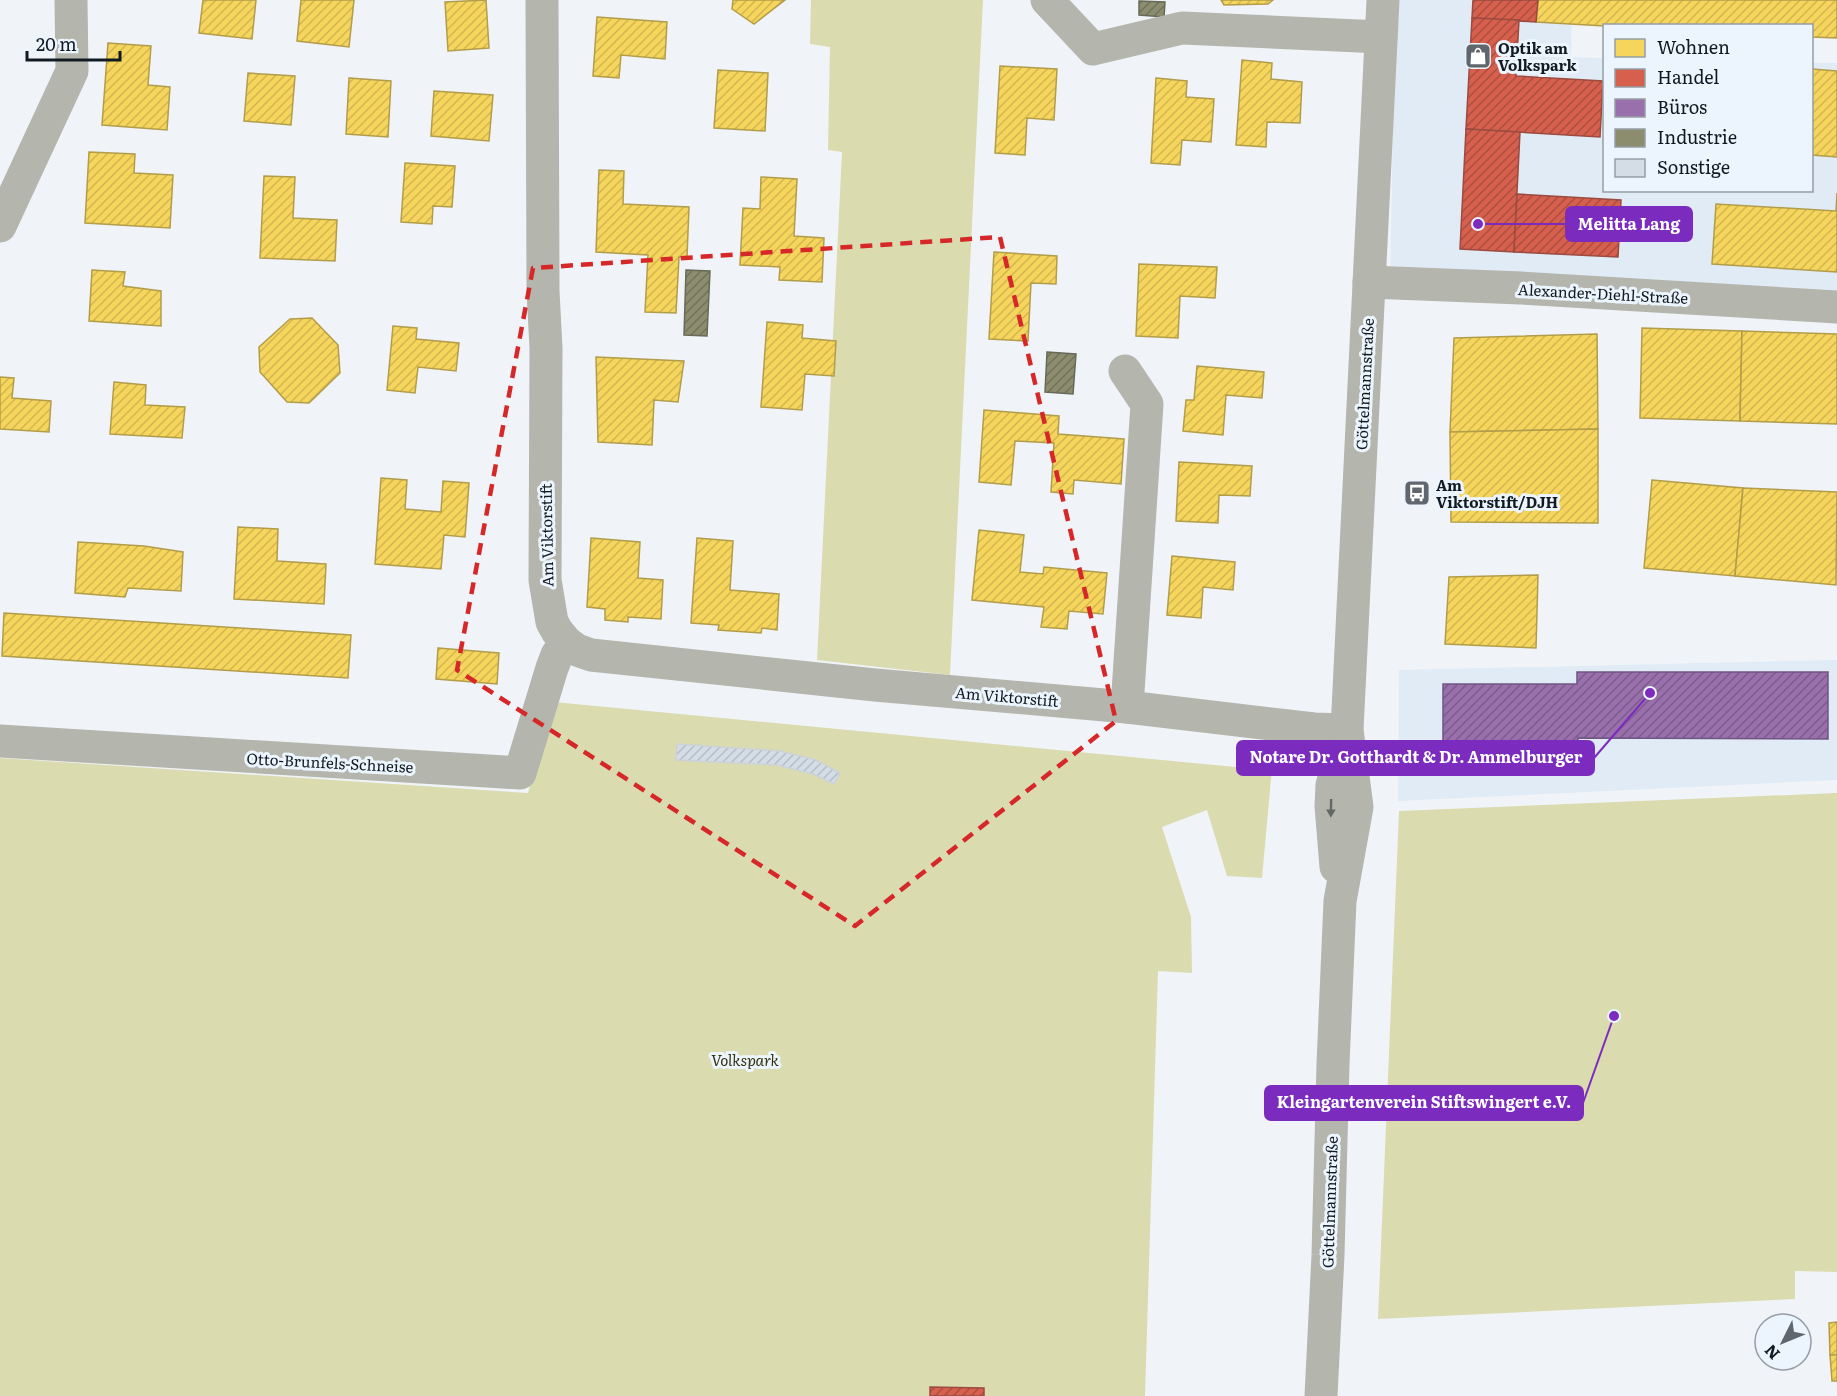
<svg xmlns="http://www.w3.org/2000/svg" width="1837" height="1396" viewBox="0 0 1837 1396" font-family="Literata,serif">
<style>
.built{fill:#e0ebf6}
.green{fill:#dbdbb0}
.homes{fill:url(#homes-hatch);stroke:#b29d4a;stroke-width:1.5}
.shops{fill:url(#shops-hatch);stroke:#9b4b40;stroke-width:1.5}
.offices{fill:url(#offices-hatch);stroke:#705682;stroke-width:1.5}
.industry{fill:url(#industry-hatch);stroke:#676a57;stroke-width:1.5}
.building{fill:url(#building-hatch);stroke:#cdd2d9;stroke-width:1.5}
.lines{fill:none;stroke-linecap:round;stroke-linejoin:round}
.minor{stroke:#b4b5ac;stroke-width:33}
.oneway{fill:#636866}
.marked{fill:none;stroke:#d62828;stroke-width:4.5;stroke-dasharray:12 8;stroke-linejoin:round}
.labels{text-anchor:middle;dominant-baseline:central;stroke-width:6;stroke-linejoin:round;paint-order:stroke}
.poi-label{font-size:15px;font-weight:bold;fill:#121a21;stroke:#ecf4fd;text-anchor:start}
.street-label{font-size:15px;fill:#121a21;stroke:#ecf4fd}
.park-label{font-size:15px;font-style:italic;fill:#33310c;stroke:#ecf4fd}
.leader{fill:none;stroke:#7b2cbf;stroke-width:2}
.callout-dot{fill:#7b2cbf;stroke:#ecf4fd;stroke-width:2}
.callout{fill:#7b2cbf;stroke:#7b2cbf;stroke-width:2}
.callout-label{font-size:16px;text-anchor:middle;font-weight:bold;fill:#fff}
</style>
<defs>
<pattern id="homes-hatch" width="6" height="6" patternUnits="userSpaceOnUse" patternTransform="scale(1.5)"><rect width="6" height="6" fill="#f6d55c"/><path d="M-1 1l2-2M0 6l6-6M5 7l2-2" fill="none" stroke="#d2b650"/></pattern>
<pattern id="shops-hatch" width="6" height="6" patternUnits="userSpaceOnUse" patternTransform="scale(1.5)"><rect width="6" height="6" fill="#d6604d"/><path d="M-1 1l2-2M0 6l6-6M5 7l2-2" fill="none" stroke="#ac4e40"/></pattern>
<pattern id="offices-hatch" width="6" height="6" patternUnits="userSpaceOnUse" patternTransform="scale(1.5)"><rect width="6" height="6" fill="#9970ab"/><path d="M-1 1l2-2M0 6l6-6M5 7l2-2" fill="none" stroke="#7b5b8b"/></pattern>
<pattern id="industry-hatch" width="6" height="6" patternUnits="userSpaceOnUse" patternTransform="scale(1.5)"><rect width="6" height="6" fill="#8c8c6e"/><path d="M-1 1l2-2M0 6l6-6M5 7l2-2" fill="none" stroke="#71725a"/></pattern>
<pattern id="building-hatch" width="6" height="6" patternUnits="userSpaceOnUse" patternTransform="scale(1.5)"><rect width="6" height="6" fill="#d4dde6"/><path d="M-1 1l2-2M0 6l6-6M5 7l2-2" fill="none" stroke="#b5bdc5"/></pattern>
</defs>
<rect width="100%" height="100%" fill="#f0f4f9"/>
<g class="built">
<polygon points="1395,0 1572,0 1571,57 1604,58 1604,190 1812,190 1812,63 1837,63 1837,317 1390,292"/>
<polygon points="1837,660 1837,780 1398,801 1399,670"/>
</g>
<g class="green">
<polygon points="811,0 983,0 950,675 817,660 842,152 828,150 830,47 810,44"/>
<polygon points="554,702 1246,768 1272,768 1262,878 1227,876 1207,810 1162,827 1191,917 1192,973 1158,971 1145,1396 0,1396 0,758 528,793"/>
<polygon points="1837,793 1837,1272 1795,1271 1795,1299 1378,1319 1399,811"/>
</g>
<g class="homes">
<polygon points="203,0 256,0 252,39 199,33"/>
<polygon points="301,0 354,0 349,47 297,41"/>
<polygon points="486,0 489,48 448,51 445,2"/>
<polygon points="733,0 785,0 754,24 732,9"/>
<polygon points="1221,0 1273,0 1268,4 1224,5"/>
<polygon points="1538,0 1837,0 1837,38 1812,37 1812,26 1605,26 1536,22"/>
<polygon points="597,17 667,22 665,59 621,55 619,78 593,76"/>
<polygon points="108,43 151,46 148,85 170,87 167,130 102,125"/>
<polygon points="1242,60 1272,63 1271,79 1302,82 1300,123 1267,122 1266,147 1236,145"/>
<polygon points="1000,66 1057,69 1054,120 1027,118 1025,155 995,153"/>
<polygon points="1812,69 1837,71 1837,157 1812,155"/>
<polygon points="718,70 768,73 765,131 714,128"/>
<polygon points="248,73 295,76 291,125 244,121"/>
<polygon points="349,78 391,81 388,137 346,134"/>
<polygon points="1156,78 1187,81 1186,97 1214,99 1211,142 1182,140 1180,165 1151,163"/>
<polygon points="434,91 493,95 489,141 431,136"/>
<polygon points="89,152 135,154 134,173 173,175 170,228 85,223"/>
<polygon points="405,163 455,166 452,207 433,206 432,224 401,222"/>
<polygon points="599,170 624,171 623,204 689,207 687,257 679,257 676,313 645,312 648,255 596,252"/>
<polygon points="264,176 295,177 293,218 337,220 335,261 260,258"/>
<polygon points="761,177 797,179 794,236 824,238 822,282 779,280 780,267 740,265 743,208 760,209"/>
<polygon points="1837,193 1837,272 1712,264 1716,204 1836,211"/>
<polygon points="994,252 1057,256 1056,284 1031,283 1028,341 989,339"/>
<polygon points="1139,264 1217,267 1215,298 1180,296 1178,338 1136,336"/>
<polygon points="92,270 125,272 123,286 161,291 161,326 89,321"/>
<polygon points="312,318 338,345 340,373 309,403 287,402 260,372 259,347 290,319"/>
<polygon points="767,322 803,325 802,338 836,341 834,376 805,374 802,410 761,407"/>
<polygon points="393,326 417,328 416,339 459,343 456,371 418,367 415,393 387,390"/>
<polygon points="1642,328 1742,331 1740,421 1640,418"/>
<polygon points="1742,331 1837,334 1837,424 1740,421"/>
<polygon points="1597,334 1598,429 1450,432 1454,338"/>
<polygon points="596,357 684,361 678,402 654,400 652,445 598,442"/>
<polygon points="1197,366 1264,372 1262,398 1226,395 1223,435 1183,431 1186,400 1194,400"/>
<polygon points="0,377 14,378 12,398 51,401 49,432 0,429"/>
<polygon points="114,382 146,385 145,405 185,407 182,438 110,434"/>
<polygon points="984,410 1059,416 1058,434 1124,439 1121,484 1074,480 1073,494 1051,492 1054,443 1015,441 1011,485 979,482"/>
<polygon points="1598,429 1598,523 1451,522 1450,432"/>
<polygon points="1179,462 1252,466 1250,496 1219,495 1218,523 1176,521"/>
<polygon points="381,478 407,480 405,509 441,512 443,481 469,483 465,537 444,535 441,569 375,564"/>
<polygon points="1652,480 1743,488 1735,576 1644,568"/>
<polygon points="1743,488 1837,492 1836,585 1735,576"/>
<polygon points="238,527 278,529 277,561 326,564 324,604 234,599"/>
<polygon points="979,530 1024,535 1020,572 1043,574 1044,567 1107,573 1103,614 1069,611 1067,629 1041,627 1044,607 972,600"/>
<polygon points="591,538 640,542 638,578 663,580 661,619 628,617 628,622 605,620 605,609 587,607"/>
<polygon points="697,538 733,541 730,590 779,594 777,630 762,628 761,633 718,630 719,625 691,623"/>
<polygon points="78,542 144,546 183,552 181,591 128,588 125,597 75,593"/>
<polygon points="1172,556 1235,562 1233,590 1203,587 1201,618 1167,615"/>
<polygon points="1538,575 1536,648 1445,644 1449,577"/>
<polygon points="4,613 351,635 348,678 2,656"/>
<polygon points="438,648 499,653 497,684 436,679"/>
<polygon points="1837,1322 1837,1355 1830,1355 1829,1323"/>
<polygon points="1830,1355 1837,1355 1837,1381 1832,1381"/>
</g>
<g class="shops">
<polygon points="1473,0 1538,0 1536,22 1472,18"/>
<polygon points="1472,18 1519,20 1516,76 1603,81 1600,137 1466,129"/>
<polygon points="1466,129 1520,132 1514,252 1460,249"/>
<polygon points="1517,194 1621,200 1618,257 1514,252"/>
<polygon points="930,1387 984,1388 984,1396 930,1396"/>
</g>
<polygon class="offices" points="1577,672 1828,672 1828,739 1578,738 1578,751 1443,750 1443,684 1577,684"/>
<g class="industry">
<polygon points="1139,1 1165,2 1164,17 1139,15"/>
<polygon points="686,270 710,271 707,336 684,335"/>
<polygon points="1047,352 1076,354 1073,394 1045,392"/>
</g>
<polygon class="building" points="677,744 780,751 816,760 840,773 834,784 813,774 777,765 676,760"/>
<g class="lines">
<g class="minor">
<polyline points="542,0 543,291 546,348 545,580 552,622 557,631 566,642 577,650 591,655 875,685 1127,707 1314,729 1347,730"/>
<polyline points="1047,0 1093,49 1182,28 1381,37"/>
<polyline points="0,226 72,71 71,0"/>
<polyline points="1369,282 1521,288 1837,307"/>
<polyline points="1125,371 1147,404 1127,707"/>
<polyline points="0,741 520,773 552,668 557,655 566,642"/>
<polyline points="1336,867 1331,806 1332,785 1343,747"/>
<polyline points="1321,1396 1328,1255 1333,1064 1340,901 1357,807 1347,730 1383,0"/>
</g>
</g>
<defs><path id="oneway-solid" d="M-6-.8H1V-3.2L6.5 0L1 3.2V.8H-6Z" transform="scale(1.5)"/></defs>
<use class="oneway" href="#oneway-solid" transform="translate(1331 808) rotate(91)"/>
<path class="marked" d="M1000,237L1116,721L855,926L457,670L533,268Z"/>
<defs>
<symbol id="shop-square" viewBox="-11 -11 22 22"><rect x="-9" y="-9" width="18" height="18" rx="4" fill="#60666d" stroke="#ecf4fd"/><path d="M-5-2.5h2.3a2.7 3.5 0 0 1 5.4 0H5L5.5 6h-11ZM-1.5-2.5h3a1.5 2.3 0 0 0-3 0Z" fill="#fff"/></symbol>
<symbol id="bus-square" viewBox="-11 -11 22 22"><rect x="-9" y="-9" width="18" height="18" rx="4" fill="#60666d" stroke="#ecf4fd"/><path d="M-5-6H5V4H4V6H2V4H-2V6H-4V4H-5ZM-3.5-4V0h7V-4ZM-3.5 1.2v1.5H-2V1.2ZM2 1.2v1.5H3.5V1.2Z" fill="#fff"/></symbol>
</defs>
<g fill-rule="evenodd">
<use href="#shop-square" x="1463" y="41" width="30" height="30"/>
<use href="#bus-square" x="1402" y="478" width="30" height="30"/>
</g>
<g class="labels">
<g class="poi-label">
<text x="1498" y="47">Optik am<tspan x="1498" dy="17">Volkspark</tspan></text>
<text x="1436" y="484">Am<tspan x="1436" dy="17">Viktorstift/DJH</tspan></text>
</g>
<g class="street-label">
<text transform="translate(1603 293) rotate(3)">Alexander-Diehl-Straße</text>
<text transform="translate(1364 384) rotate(-87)">Göttelmannstraße</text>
<text transform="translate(546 535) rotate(-91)">Am Viktorstift</text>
<text transform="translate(1007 696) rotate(5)">Am Viktorstift</text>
<text transform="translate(330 762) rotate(3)">Otto-Brunfels-Schneise</text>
<text transform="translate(1329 1202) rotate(-88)">Göttelmannstraße</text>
</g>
<g class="park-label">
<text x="745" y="1059">Volkspark</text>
</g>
</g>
<path class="leader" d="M1478 224L1566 224M1650 693L1594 758M1614 1016L1583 1103"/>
<g class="callout-dot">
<circle cx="1478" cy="224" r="6"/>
<circle cx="1650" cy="693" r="6"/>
<circle cx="1614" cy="1016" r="6"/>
</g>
<g class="callout">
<rect x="1566" y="207" width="126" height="34" rx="6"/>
<rect x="1237" y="741" width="357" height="34" rx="6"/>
<rect x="1265" y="1086" width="318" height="34" rx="6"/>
</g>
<g class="callout-label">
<text x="1629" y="230">Melitta Lang</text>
<text x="1416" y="763">Notare Dr. Gotthardt &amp; Dr. Ammelburger</text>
<text x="1424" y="1108">Kleingartenverein Stiftswingert e.V.</text>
</g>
<rect x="1603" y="24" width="210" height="168" fill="#ecf4fd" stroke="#959da5" stroke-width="1.5"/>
<rect x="1615" y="39" width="30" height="18" fill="#f6d55c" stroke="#959da5" stroke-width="1.5"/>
<text x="1657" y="54" font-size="18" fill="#121a21">Wohnen</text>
<rect x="1615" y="69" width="30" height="18" fill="#d6604d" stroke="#959da5" stroke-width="1.5"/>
<text x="1657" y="84" font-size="18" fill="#121a21">Handel</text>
<rect x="1615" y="99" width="30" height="18" fill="#9970ab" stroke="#959da5" stroke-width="1.5"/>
<text x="1657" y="114" font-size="18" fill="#121a21">Büros</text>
<rect x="1615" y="129" width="30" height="18" fill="#8c8c6e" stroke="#959da5" stroke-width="1.5"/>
<text x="1657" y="144" font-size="18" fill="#121a21">Industrie</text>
<rect x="1615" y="159" width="30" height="18" fill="#d4dde6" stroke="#959da5" stroke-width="1.5"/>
<text x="1657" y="174" font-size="18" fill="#121a21">Sonstige</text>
<g transform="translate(1783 1342) rotate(227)"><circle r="28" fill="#ecf4fd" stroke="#959da5" stroke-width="1.5"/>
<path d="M0-4.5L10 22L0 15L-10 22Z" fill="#60666d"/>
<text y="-9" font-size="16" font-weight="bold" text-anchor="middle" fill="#121a21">N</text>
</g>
<path d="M27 51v9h93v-9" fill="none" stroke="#121a21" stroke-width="3"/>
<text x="36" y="51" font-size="18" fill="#121a21" stroke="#ecf4fd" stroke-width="4.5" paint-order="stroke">20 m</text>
</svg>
